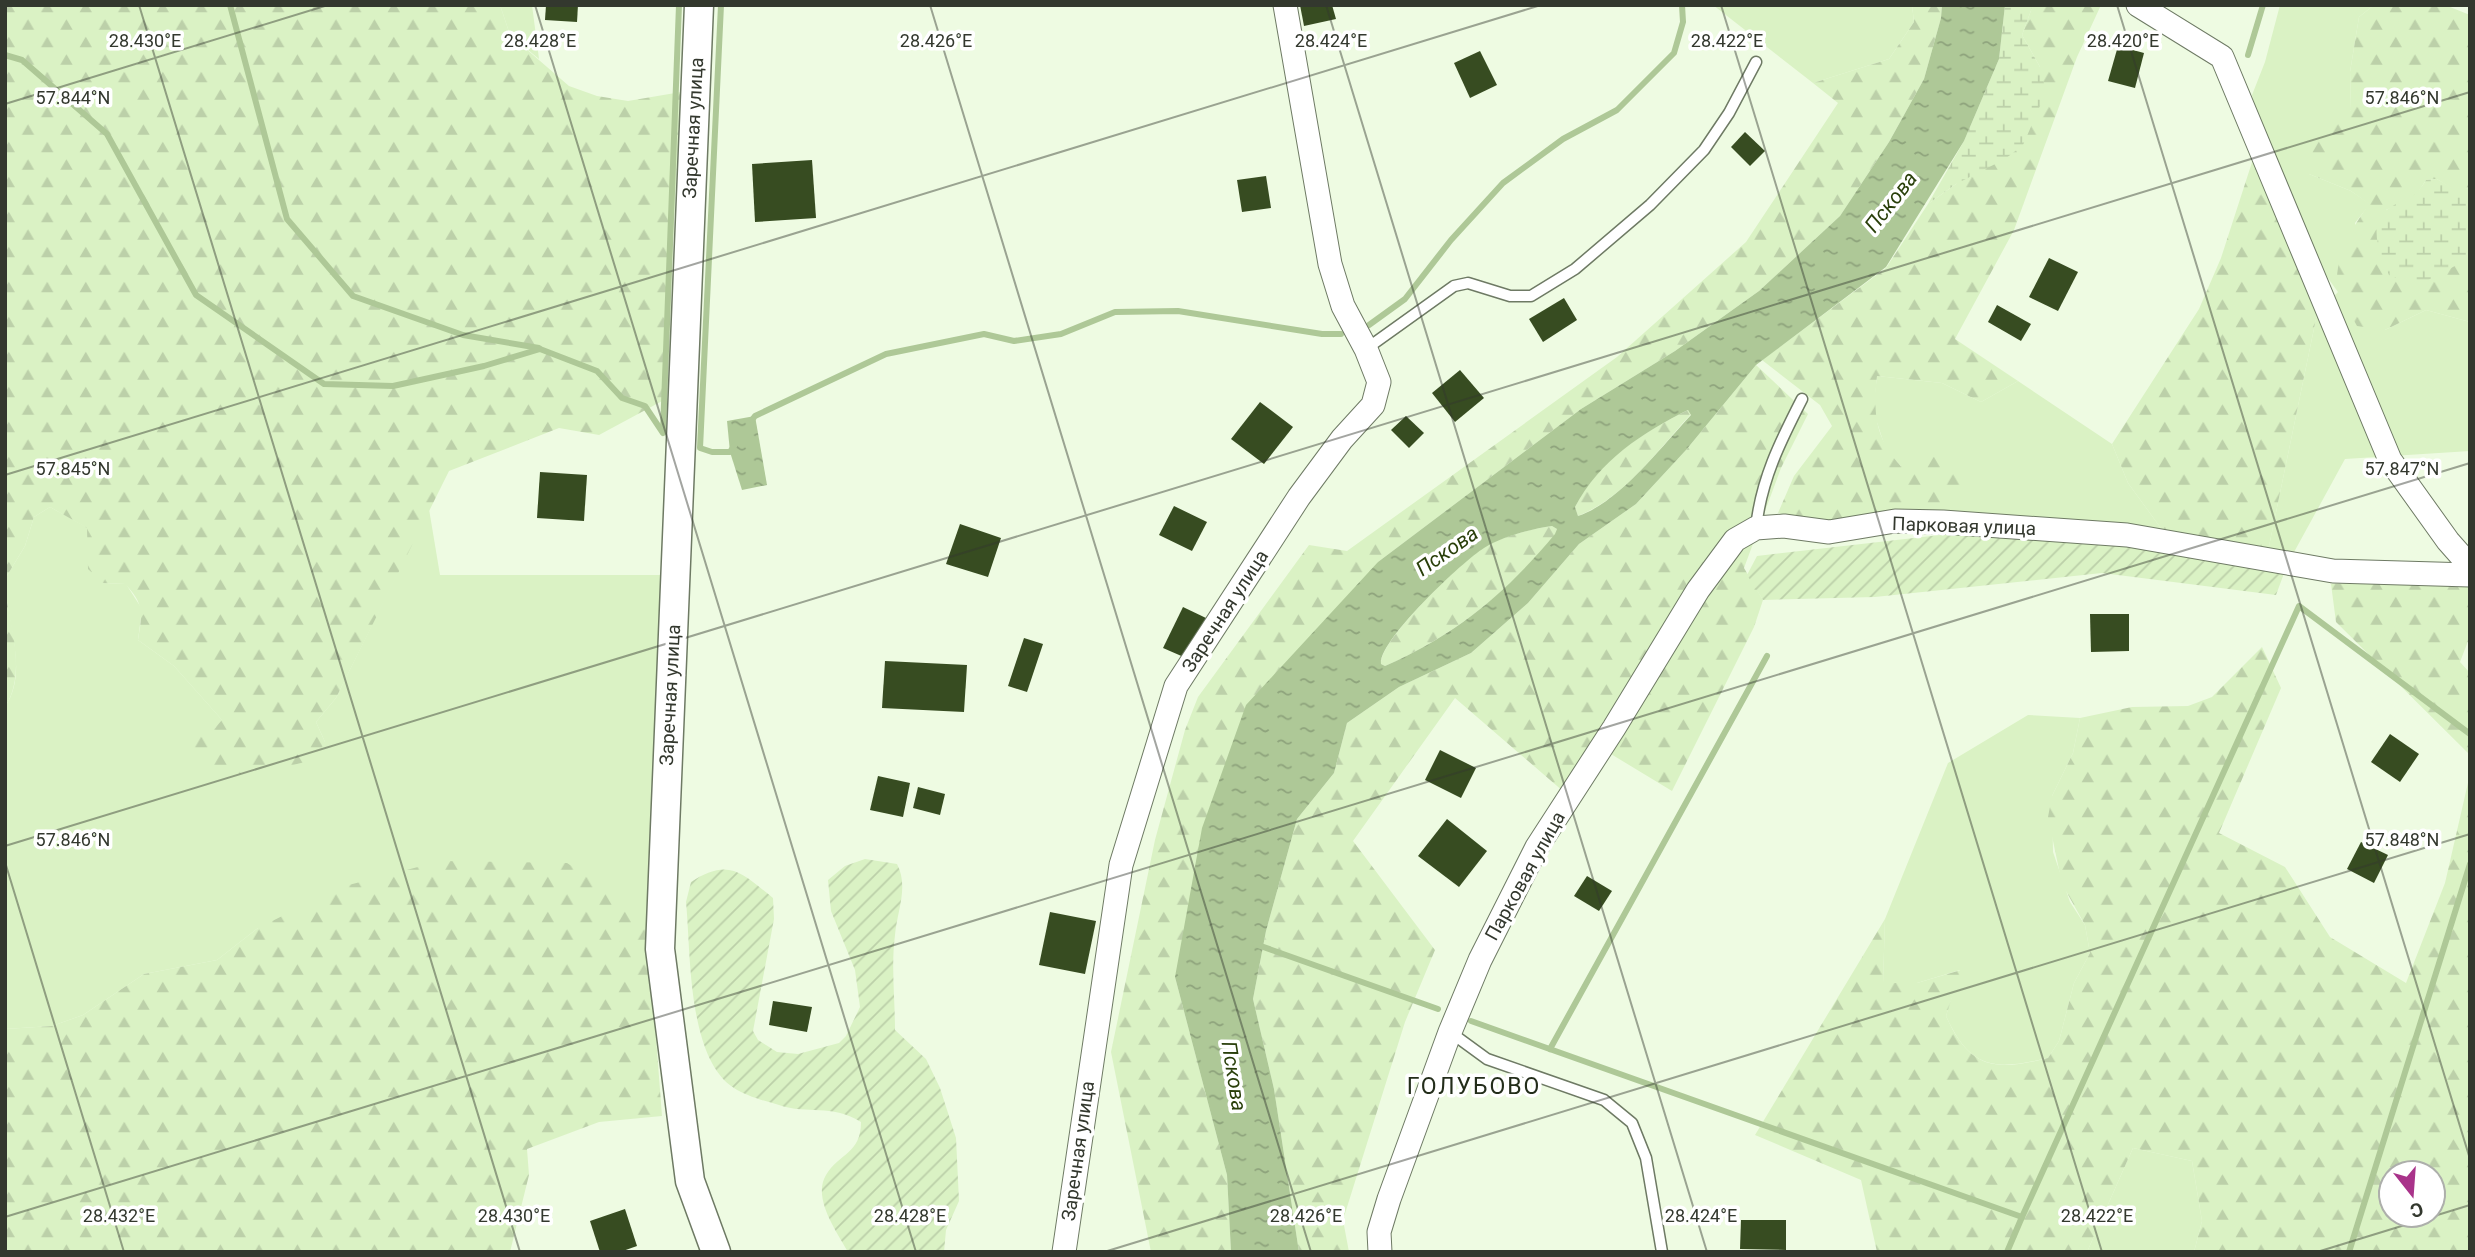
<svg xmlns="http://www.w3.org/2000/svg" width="2475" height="1257" viewBox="0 0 2475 1257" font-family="Roboto,sans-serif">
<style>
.grass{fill:#daf2c4}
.forest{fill:url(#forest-firs);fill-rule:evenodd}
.wetland{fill:url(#wetland-marsh)}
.garden{fill:url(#garden-furrows)}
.water{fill:url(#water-ripples);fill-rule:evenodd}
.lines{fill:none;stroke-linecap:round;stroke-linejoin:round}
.stream{stroke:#aec897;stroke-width:6}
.building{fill:#374c21}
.service-casing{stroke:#6e7a64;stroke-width:13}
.minor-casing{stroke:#6e7a64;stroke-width:25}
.tertiary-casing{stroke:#6e7a64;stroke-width:31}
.service{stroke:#fff;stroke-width:10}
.minor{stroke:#fff;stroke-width:23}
.tertiary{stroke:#fff;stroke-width:28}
.ticks{fill:none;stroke:#33382e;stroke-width:2;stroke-opacity:0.45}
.labels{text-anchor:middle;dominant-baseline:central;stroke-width:7;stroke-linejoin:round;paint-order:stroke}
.street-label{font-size:19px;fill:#33382e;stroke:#fff}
.water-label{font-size:21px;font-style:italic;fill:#293f0a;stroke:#fff}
.quarter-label{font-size:23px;letter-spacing:2px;fill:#232d1a;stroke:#fff}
.ticks-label{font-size:18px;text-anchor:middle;fill:#33382e;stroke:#fff;stroke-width:7;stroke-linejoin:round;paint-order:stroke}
</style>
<defs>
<pattern id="forest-firs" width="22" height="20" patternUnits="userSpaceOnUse" patternTransform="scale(1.75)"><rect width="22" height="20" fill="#daf2c4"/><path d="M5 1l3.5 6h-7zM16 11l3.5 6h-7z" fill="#bcd0a9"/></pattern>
<pattern id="wetland-marsh" width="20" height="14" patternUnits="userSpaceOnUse" patternTransform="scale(1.75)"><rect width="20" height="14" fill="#daf2c4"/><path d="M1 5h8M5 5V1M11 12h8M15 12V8" fill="none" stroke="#bcd0a9"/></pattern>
<pattern id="garden-furrows" width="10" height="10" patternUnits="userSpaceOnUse" patternTransform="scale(1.75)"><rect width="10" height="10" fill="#daf2c4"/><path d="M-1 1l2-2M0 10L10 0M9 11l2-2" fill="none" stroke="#bcd0a9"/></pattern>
<pattern id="water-ripples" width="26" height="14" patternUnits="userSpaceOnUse" patternTransform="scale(1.75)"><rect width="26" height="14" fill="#aec897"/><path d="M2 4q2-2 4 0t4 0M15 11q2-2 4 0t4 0" fill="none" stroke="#8ea37c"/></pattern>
</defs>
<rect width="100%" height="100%" fill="#eefbe2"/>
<g class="grass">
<polygon points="500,5 532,5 539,59 510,35"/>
<polygon points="1713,5 1912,5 1914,22 1889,59 1813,83"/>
<polygon points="2280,5 2374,5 2359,17 2350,72 2351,110 2309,174 2351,191 2370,204 2355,223 2385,330 2426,310 2470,322 2470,451 2345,459 2293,554 2268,551 2317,314 2338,292 2322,270 2261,134 2252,95 2265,62"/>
<polygon points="1877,376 1942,383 1981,402 2018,381 2112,444 2128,483 2163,531 1927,516 1901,466 1886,450 1873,410"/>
<path d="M50,507L88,528L103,583L126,584L142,609L138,640L174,666L223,721L215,728L325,742L316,722L336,698L429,509L440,575H663L648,933L258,928L217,960L144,974L83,1015L52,1026L5,1029V707C30,670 5,620 5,579L25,546L34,517Z"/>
<path d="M2028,715L2080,718L2073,753L2052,796L2053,852L2070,902L2085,925L2090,953L2074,983L2059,1041L2048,1058C1996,1070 1971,1071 1946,1016L1960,970L1917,983H1883L1885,919L1948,763Z"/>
<polygon points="2133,1148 2192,1161 2202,1221 2194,1252 2087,1252"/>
</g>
<g class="forest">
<path d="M5,5H500L510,35L569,86L597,96L628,101L681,92L664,400L599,435L559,428L449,471L336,698L316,722L325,742L315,760C283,766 218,789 196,757C192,752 191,743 189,737L194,727L215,728L222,720L174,666L138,640C142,615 145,604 125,584L103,583L88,569L87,528L50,507L34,517L25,546L5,579Z"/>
<polygon points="1912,5 1942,5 1941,18 1924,79 1889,142 1840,216 1759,291 1675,351 1581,409 1378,562 1175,977 1227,1175 1231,1252 1151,1252 1111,1052 1155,840 1185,730 1198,697 1309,545 1347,551 1617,357 1746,242 1838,103 1813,83 1889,59 1914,22"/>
<path d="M2033,5H2101L2077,57L2014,230L1955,339L2018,381L1981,402L1942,383L1877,376C1873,413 1875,438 1901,466L1943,454L1952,461L1970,487L1966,497L1927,516L1814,523L1778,513L1794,476L1832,426L1820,405L1762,360L1886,268L1928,204L1956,184L2040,67L2022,35Z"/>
<path d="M2374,5H2445L2470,15V188L2455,191L2437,179L2426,180L2415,197L2386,210L2470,258V322L2426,310L2385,330L2357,326C2352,316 2341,303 2338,292C2332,260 2352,228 2369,204L2351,191L2309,174L2311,140L2351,110L2350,72L2359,17Z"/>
<polygon points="2255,153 2317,314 2268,551 2163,531 2128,483 2112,444 2199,309 2221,258"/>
<polygon points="1756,365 1808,414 1781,468 1744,568 1763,600 1754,627 1672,791 1601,748 1571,798 1455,698 1353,841 1435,950 1405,1022 1343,1220 1349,1252 1299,1252 1274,1089 1253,999 1266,931 1297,819 1334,773 1347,723 1399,687 1471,653 1528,603 1579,544 1636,504 1686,450"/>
<path d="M1688,410L1691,414C1658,450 1624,498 1578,516L1575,507C1600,459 1642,433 1688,410Z"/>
<path d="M1552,526L1557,529L1556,534C1505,594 1457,634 1385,666L1381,664C1378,641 1463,561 1484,547C1503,536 1531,529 1552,526Z"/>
<polygon points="2455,581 2470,587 2470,636 2460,662 2470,673 2470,755 2336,622 2331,584"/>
<path d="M5,593C12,628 26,676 5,707Z"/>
<path d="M2262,647L2281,688L2219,833L2285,867L2330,937L2406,983L2445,883L2470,774V1252H2194L2202,1221L2192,1161L2133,1148L2087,1252H1877L1861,1180L1755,1135L1885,919L1883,983H1917L1961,970L1946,1016C1970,1070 1996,1071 2048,1058L2059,1041L2074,983L2090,953L2085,925L2062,884L2048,817L2052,796L2073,753L2080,718L2132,707L2188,706L2212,697ZM2391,1173H2433V1215H2391Z"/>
<polygon points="441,861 567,863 637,908 648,933 662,1116 599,1122 527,1149 529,1175 510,1252 5,1252 5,1029 52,1026 83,1015 144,974 217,960 258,928 341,887"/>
</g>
<g class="wetland">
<polygon points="2005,5 2033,5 2022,35 2040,67 2046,92 2023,145 2005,159 1956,184 1928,204 1964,141 1999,59"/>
<path d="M2437,179L2455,190L2470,188V258L2417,286L2389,275C2381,256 2366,224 2388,209C2408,195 2411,204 2426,180Z"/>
</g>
<g class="garden">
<polygon points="1949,534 2133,547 2286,568 2276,595 2102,573 1875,597 1763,600 1747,575 1757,556"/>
<path d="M865,859L897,864C909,887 897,911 895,935C891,966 895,999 895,1030L926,1059L940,1088L956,1138L959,1201L946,1230L944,1252H848C837,1232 812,1198 826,1175C839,1153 861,1154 861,1122C830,1103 808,1115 779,1105C765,1101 746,1096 734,1088C687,1058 691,952 686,902L691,882C729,857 742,873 773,898L774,919L753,1031L758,1040L777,1052L798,1054L839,1043L846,1036L860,1007L855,970L831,911L828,880L845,866Z"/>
</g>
<g class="water">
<path d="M1942,5H2005L1999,59L1964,141L1886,267L1756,365L1686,450L1636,504L1579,544L1528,603L1471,653L1399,687L1347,723L1334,773L1297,819L1266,931L1253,999L1274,1089L1299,1252H1231L1227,1175L1175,977L1202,828L1246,705L1378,562L1581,409L1675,351L1759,291L1840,216L1889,142L1924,79L1941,18ZM1688,410L1691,415C1661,447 1620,502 1578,516L1575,507C1600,460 1642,433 1688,410ZM1552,526L1557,529L1555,534C1505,594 1457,634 1385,666L1381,664C1378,641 1463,561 1484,548C1503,536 1531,529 1552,526Z"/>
<polygon points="755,416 767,485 742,490 730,452 727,421"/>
</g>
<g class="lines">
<g class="stream">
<polyline points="230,5 287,219 353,296 463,335 539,348"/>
<polyline points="721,5 700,448 712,452 730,452 734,446"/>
<polyline points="5,55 22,60 107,134 196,295 324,384 393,386 484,366 540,349 597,371 622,398 645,406 663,433"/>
<polyline points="2248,55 2263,5"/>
<polyline points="1369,325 1405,299 1451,240 1503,183 1563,139 1617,110 1674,53 1683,22 1682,5"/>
<polyline points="752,420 755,416 886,354 984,334 1014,341 1061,334 1115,312 1178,311 1322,334 1341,334"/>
<polyline points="663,431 679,5"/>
<polyline points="1255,944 1438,1009"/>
<polyline points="1471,1021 2022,1217 2007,1252"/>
<polyline points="1550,1049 1767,656"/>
<polyline points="2022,1217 2299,606 2470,734"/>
<polyline points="2349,1252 2470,864"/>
</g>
</g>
<g class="building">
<polygon points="546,5 578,5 577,22 545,20"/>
<polygon points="1300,5 1332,5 1336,19 1304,26"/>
<polygon points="2118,46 2144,53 2135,88 2108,81"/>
<polygon points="1480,51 1497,85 1470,98 1454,63"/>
<polygon points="1745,132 1765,151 1750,166 1731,147"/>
<polygon points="812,160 816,218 755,222 752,164"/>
<polygon points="1266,176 1271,208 1242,212 1237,180"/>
<polygon points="2049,258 2078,272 2058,311 2029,297"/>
<polygon points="1564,298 1577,320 1543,342 1529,319"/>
<polygon points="1997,305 2031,324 2021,341 1988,322"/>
<polygon points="1460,370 1484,398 1455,422 1432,393"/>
<polygon points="1260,402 1293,427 1264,464 1231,439"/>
<polygon points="1406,416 1424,433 1409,448 1391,430"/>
<polygon points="540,472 587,475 584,521 537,518"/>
<polygon points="1174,506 1207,522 1192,551 1159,535"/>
<polygon points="960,524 1001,538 988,577 946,564"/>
<polygon points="1183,607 1206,618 1186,658 1163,648"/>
<polygon points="2090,614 2129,614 2129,651 2091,652"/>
<polygon points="1024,638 1043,644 1027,692 1008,686"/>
<polygon points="885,661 967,665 964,712 882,708"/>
<polygon points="2390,734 2419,754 2400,782 2371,762"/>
<polygon points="1440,750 1476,768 1461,798 1425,780"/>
<polygon points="878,776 910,783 903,817 870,810"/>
<polygon points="918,787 945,794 940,815 913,808"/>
<polygon points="1447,819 1487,851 1459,887 1418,856"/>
<polygon points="2361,842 2388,855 2374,883 2347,869"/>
<polygon points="1587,876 1612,891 1599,911 1574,896"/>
<polygon points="1050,912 1096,921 1085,974 1039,965"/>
<polygon points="773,1001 812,1007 807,1032 769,1025"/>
<polygon points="625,1209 637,1246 620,1252 600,1252 590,1221"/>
<polygon points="1741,1220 1786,1220 1786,1250 1740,1249"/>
</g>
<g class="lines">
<defs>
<g id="service">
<polyline points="1366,349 1454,286 1468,283 1510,296 1531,296 1575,269 1650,205 1704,150 1729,113 1756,62"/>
<path d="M1756,528C1761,480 1780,442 1802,399"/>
<polyline points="1450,1032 1487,1059 1604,1100 1632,1123 1646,1158 1662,1252"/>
</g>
<g id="minor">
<polyline points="2138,5 2222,57 2390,460 2448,541 2470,566"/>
<polyline points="1064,1252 1121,865 1176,686 1299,497 1342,439 1373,405 1379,382 1366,349 1343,306 1330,264 1285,5"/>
<polyline points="1380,1252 1379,1232 1389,1199 1450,1032 1480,960 1537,847 1614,728 1698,590 1735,540 1756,528 1784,526 1829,532 1895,521 1943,522 2127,535 2333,571 2470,575"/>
</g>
<polyline id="tertiary" points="699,5 660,949 690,1181 716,1252"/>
</defs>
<use href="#service" class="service-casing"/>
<use href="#minor" class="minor-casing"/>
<use href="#tertiary" class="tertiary-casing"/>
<use href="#service" class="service"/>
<use href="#minor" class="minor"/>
<use href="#tertiary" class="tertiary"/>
</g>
<path class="ticks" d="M139,5L520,1252M535,5L916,1252M930,5L1311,1252M1326,5L1707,1252M1721,5L2102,1252M2117,5L2470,1159M5,104L328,5M5,475L1541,5M5,846L2470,92M5,862L124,1252M5,1217L2470,463M1104,1252L2470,834M2317,1252L2470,1205"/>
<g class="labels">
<g class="street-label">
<text transform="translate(693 128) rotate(-87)">Заречная улица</text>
<text transform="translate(1964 526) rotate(2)">Парковая улица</text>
<text transform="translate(1225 611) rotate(-57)">Заречная улица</text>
<text transform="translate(670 695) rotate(-87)">Заречная улица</text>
<text transform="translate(1525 876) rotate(-61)">Парковая улица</text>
<text transform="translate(1078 1151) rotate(-82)">Заречная улица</text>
</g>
<g class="water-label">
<text transform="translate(1891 202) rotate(-52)">Пскова</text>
<text transform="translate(1447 551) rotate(-35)">Пскова</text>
<text transform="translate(1234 1076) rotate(81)">Пскова</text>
</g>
<g class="quarter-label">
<text x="1474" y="1086">ГОЛУБОВО</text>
</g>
</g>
<g class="ticks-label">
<text x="145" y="47">28.430°E</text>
<text x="540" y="47">28.428°E</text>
<text x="936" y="47">28.426°E</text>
<text x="1331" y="47">28.424°E</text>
<text x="1727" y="47">28.422°E</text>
<text x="2123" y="47">28.420°E</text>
<text x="2402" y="104">57.846°N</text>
<text x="73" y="104">57.844°N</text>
<text x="2402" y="475">57.847°N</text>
<text x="73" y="475">57.845°N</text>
<text x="2402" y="846">57.848°N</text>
<text x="73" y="846">57.846°N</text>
<text x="119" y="1222">28.432°E</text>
<text x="514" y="1222">28.430°E</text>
<text x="910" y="1222">28.428°E</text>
<text x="1306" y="1222">28.426°E</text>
<text x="1701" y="1222">28.424°E</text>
<text x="2097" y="1222">28.422°E</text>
</g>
<rect width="2475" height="1257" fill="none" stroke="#33382e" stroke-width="14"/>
<g transform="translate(2412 1194) rotate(163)"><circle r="33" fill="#ffffff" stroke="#adafab" stroke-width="2"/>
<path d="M0-5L12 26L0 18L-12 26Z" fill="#a9338a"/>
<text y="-10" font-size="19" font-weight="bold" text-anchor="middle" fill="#33382e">С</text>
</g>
</svg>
